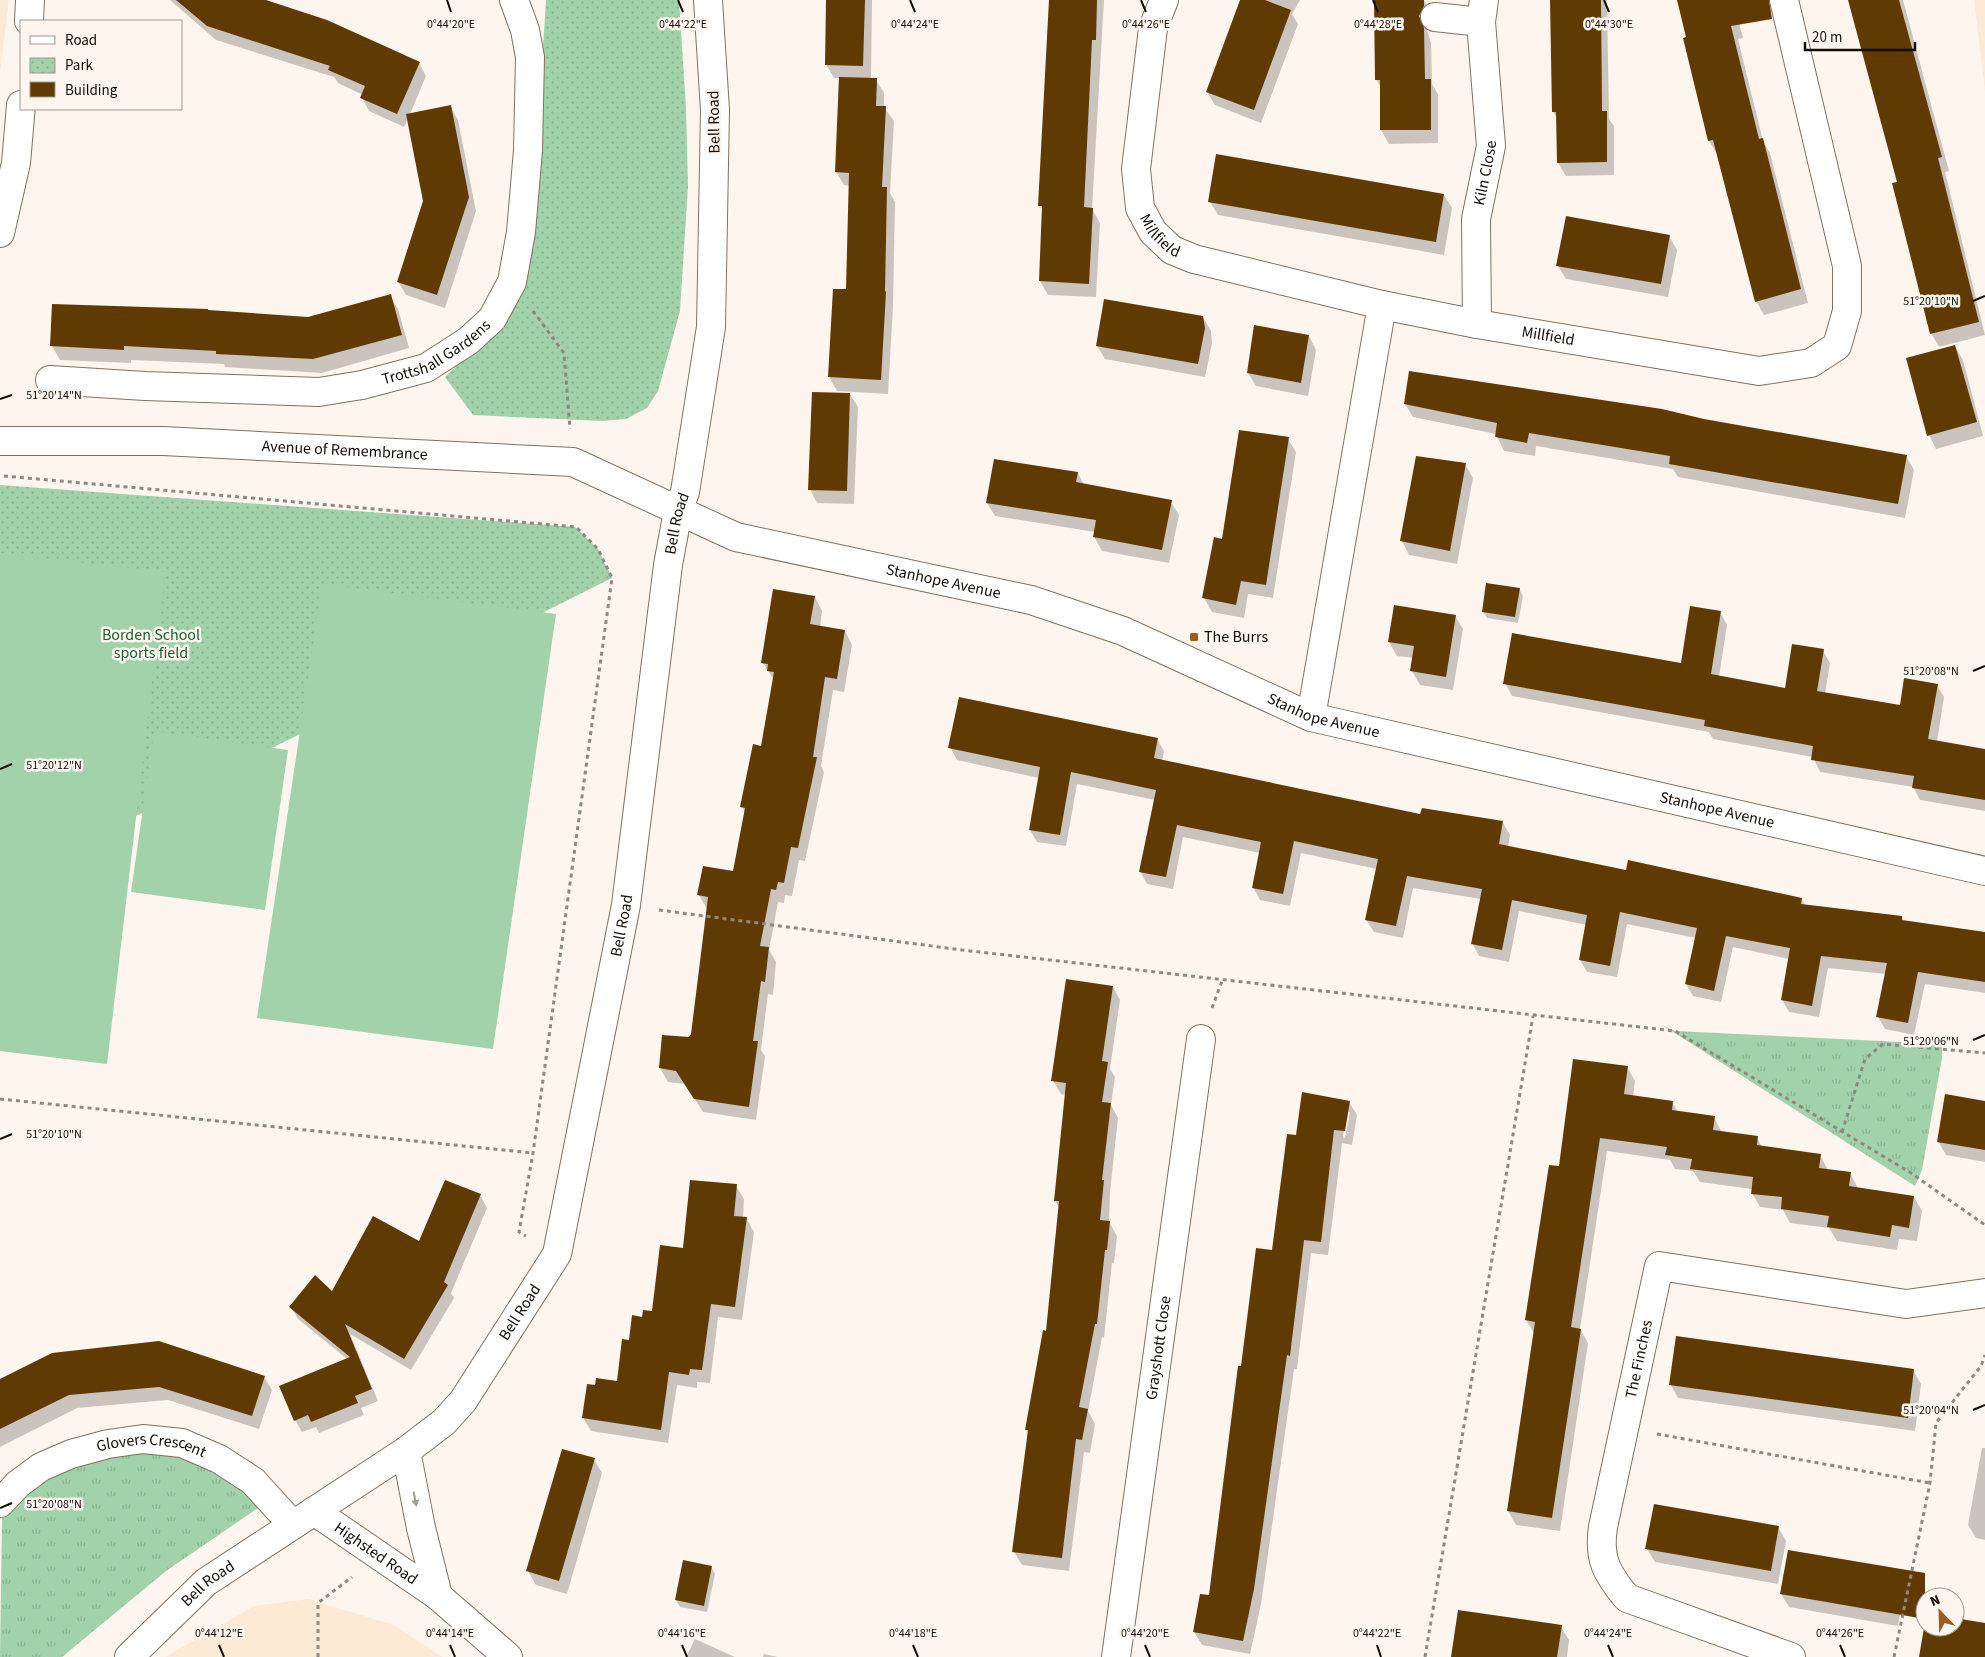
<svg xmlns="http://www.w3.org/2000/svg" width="1985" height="1657" viewBox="0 0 1985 1657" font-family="'Source Sans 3',sans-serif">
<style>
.built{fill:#fdead4}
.grass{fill:url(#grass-tufts)}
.park{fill:url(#park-dots)}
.pitch{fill:#a1d2aa}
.shadow{fill:#0003;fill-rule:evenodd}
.building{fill:#5f3b03}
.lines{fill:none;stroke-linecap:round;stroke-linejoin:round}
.minor-casing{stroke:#81715e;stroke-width:30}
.path{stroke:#8f8881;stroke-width:3;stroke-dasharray:4 4;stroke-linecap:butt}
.minor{stroke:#fff;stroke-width:28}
.oneway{fill:#a09e9b}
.ticks{fill:none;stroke:#120c06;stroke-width:2}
.poi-dot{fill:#9b5d22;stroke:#fef6ee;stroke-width:2}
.labels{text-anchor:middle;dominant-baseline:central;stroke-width:5;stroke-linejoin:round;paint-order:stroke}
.street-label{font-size:16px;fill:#120c06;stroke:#fef6ee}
.park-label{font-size:16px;fill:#146430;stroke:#fef6ee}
.poi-label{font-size:16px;fill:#120c06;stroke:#fef6ee;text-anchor:start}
.ticks-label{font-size:12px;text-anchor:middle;fill:#120c06;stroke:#fef6ee;stroke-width:5;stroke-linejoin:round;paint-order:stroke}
</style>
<defs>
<pattern id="grass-tufts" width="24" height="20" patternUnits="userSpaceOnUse" patternTransform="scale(1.25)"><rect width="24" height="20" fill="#a1d2aa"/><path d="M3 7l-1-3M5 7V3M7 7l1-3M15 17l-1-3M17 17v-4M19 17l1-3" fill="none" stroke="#8ab391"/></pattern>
<pattern id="park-dots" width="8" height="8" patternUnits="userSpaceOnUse" patternTransform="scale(1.25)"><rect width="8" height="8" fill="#a1d2aa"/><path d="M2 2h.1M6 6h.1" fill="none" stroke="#8ab391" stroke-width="1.8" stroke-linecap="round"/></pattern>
</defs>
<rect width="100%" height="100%" fill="#fef6ee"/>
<g class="built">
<polygon points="0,0 9,0 0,73"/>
<polygon points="1974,0 1985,0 1985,94 1984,82"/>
<polygon points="308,1599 394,1625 443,1657 165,1657 254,1606"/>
</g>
<g class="grass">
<polygon points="1662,1025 1675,1031 1942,1044 1942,1058 1922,1170 1915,1186"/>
<path d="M151,1451L192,1456L262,1502L258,1508L166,1571L62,1657H0L2,1518C26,1493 60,1468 93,1456C110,1450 133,1452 151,1451Z"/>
</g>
<g class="park">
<path d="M546,0H679L686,108L688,186L680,311L658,391L647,408L626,419L602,421L473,415L445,377C482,340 506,318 529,269Z"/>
<polygon points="0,485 575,527 598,549 612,578 0,884"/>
</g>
<g class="pitch">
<polygon points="0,553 165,572 107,1064 0,1051"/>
<polygon points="322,584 556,614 493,1049 257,1018"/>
<polygon points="154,731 288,750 265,910 131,892"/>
</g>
<g class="shadow">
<polygon points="170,0 263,0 419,63 426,76 410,114 450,106 458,120 476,211 445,308 406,295 398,282 425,201 408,119 404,127 369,111 362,98 363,95 338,83 334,77 216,40"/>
<polygon points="828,0 872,0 871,79 876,80 884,93 884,107 894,121 890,193 895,202 893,306 888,394 837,391 829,377 835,290 847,291 850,186 844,185 836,172 840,78 834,78 826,64"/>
<polygon points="1050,0 1104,0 1092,209 1100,223 1096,297 1048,295 1040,281 1043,211 1040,205"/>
<polygon points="1241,0 1300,0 1292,14 1298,24 1261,123 1215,105 1207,92"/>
<polygon points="1424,0 1431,14 1431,20 1427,30 1431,43 1432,84 1438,94 1438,143 1389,144 1381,130 1381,88 1376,79"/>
<polygon points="1551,0 1607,0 1609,119 1614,126 1614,175 1566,176 1558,163 1558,119 1553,112"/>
<polygon points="1678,0 1733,0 1743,38 1738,39 1763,141 1770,153 1808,303 1764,315 1756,301 1717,154 1709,141"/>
<polygon points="1849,0 1903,0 1949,171 1945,172 1985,335 1939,347 1931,333 1899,183"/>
<polygon points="1444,195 1452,208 1444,255 1218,215 1210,202"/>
<polygon points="1669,236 1677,250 1668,297 1566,279 1558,266"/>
<polygon points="390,296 398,309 409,348 322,373 225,367 224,364 131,360 131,363 60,360 52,346 208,312 308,318"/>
<polygon points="1203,317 1211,331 1212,343 1205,377 1105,359 1097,346"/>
<polygon points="1309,336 1316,350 1308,396 1256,386 1248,373"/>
<polygon points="1955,346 1963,360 1983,436 1936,449 1929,435"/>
<polygon points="850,394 858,407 854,504 817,503 810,489"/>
<polygon points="1405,404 1703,420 1906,456 1914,470 1905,518 1678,477 1673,469 1536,446 1535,456 1504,451 1496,434 1413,417"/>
<polygon points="1288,439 1296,452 1273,598 1248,594 1244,618 1212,612 1204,598"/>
<polygon points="1465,464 1473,478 1457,564 1409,555 1402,541"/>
<polygon points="1078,473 1084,485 1171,502 1179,515 1169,563 1102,551 1094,537 1095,532 995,516 987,503"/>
<polygon points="1519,589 1523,596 1518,623 1487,618 1483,612"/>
<polygon points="815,597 822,611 820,627 845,631 852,645 844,692 833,690 821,766 824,772 805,861 799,860 792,896 785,895 784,903 778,902 769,950 776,962 773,995 768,994 761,1050 765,1056 756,1120 703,1112 685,1084 668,1082 660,1068 692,1034 707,909 699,895 734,872 745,813 742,806 762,747 774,680 763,663"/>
<polygon points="1720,612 1727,625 1719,677 1786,689 1823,651 1830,663 1825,694 1901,706 1937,685 1944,697 1937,742 1985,750 1985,811 1920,800 1913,787 1820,772 1813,757 1713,739 1709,732 1512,696 1505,683 1682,665"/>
<polygon points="1455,616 1463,629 1453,690 1420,685 1412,671 1414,658 1397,656 1389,642"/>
<polygon points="1157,739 1164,751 1162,761 1421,816 1503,823 1510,835 1508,847 1627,871 1801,899 1805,905 1901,917 1904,922 1985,933 1985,993 1925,984 1914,1035 1885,1029 1878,1017 1886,974 1828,968 1819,1017 1789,1012 1782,1000 1789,959 1733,947 1721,1002 1693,996 1686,984 1696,938 1627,924 1617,977 1587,972 1580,960 1587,925 1519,911 1509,962 1479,956 1472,943 1481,899 1413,888 1403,938 1374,932 1366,920 1377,869 1301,853 1290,906 1260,900 1253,887 1260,853 1183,837 1173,889 1147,884 1140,871 1155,800 1077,784 1066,846 1037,842 1030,830 1039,778 957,760 950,747"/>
<polygon points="1113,987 1120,1000 1110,1069 1115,1077 1111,1105 1118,1118 1110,1192 1109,1222 1117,1236 1114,1263 1112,1263 1104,1338 1102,1337 1088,1411 1095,1424 1090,1453 1084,1452 1069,1571 1022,1565 1014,1552 1029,1434 1026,1430 1048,1332 1060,1209 1055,1200 1066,1095 1061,1094 1053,1081"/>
<polygon points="1627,1067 1635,1081 1633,1097 1672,1102 1678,1112 1714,1117 1722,1133 1757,1138 1762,1147 1820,1155 1828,1170 1850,1173 1858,1188 1914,1197 1922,1211 1917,1241 1899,1239 1897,1250 1837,1241 1829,1228 1790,1223 1783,1210 1760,1207 1752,1193 1752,1189 1700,1182 1693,1171 1675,1169 1670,1160 1607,1151 1580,1329 1588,1343 1560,1531 1516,1525 1508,1511 1535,1335 1526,1320 1560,1168"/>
<path d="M1349,1102L1357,1115L1352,1145L1342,1143L1328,1255L1311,1253L1297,1369H1294L1261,1604L1250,1654L1202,1645L1194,1632L1210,1597L1242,1368L1273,1252L1297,1136ZM1347,1112H1350L1345,1138L1343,1137Z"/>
<polygon points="1985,1102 1985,1162 1946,1155 1938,1141"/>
<polygon points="736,1186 744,1199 743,1218 746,1218 754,1232 742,1320 718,1317 710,1383 697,1382 697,1388 677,1385 668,1443 591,1431 583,1418 618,1382 630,1341 643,1318 653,1312 684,1249"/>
<polygon points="480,1195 487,1208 451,1293 454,1298 411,1370 350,1334 378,1401 361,1408 364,1415 319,1433 316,1427 302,1432 295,1420 347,1359 298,1319 291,1307 332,1293 420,1243"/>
<polygon points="1913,1370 1921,1384 1915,1431 1678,1398 1671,1385"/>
<polygon points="264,1377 272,1390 259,1429 168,1400 77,1408 0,1447 0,1380"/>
<polygon points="1982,1448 1985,1448 1985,1540 1976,1538 1968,1525"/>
<polygon points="594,1459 602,1473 567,1594 536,1585 528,1571"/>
<polygon points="1778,1527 1786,1541 1778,1584 1655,1562 1647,1549"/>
<polygon points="711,1567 715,1574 707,1612 680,1607 676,1600"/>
<polygon points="1905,1583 1898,1626 1789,1607 1781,1594"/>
<polygon points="1561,1627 1569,1640 1567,1657 1452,1657"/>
<polygon points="695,1639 735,1657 686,1657"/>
<polygon points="764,1654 778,1657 763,1657"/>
</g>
<g class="building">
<polygon points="176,0 266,0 327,20 420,62 397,114 360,98 365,86 328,70 330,66 207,26"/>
<polygon points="826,0 865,0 863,66 825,65"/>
<polygon points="1049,0 1097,0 1096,40 1092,40 1084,207 1093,208 1089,284 1039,281 1042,206 1038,206"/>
<polygon points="1240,0 1265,0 1291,10 1254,110 1206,92"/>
<polygon points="1374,0 1424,0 1424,6 1419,16 1424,28 1425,79 1431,79 1431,130 1380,130 1380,80 1375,80"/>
<polygon points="1550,0 1601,0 1602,111 1607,111 1607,162 1557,163 1556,112 1552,112"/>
<polygon points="1677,0 1769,0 1772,19 1731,26 1759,139 1763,138 1801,289 1755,302 1713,140 1708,141 1683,38 1686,37"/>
<polygon points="1848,0 1899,0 1942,157 1938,158 1979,322 1930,334 1892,183 1897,182"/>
<polygon points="839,77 877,78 876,106 886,106 882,187 887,187 885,291 886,292 881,380 828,377 833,289 846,289 849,173 835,172"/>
<polygon points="451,105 469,197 437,295 397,282 423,201 406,114"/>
<polygon points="1216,154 1444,194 1436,242 1208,202"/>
<polygon points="1566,216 1670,235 1661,284 1556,266"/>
<polygon points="391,294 402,335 313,359 216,354 216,351 124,346 124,350 50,346 52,304 208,309 208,310 308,317"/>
<polygon points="1104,299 1203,316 1205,328 1198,364 1096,346"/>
<polygon points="1254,325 1309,335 1301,383 1247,373"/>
<polygon points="1955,345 1977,422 1927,436 1906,358"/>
<polygon points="1409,371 1662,409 1704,419 1907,455 1898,504 1669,464 1670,456 1529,433 1527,443 1495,437 1497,423 1404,404"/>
<polygon points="812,392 850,393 847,491 808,490"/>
<polygon points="1239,430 1289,437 1266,585 1241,581 1236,605 1202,598 1214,537 1222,539"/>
<polygon points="1416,456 1466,463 1450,551 1400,541"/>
<polygon points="994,459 1078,472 1076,482 1172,500 1162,550 1093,537 1096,520 986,503"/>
<polygon points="1486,583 1520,588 1515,617 1482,612"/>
<polygon points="773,589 815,596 810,624 845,630 837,679 825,677 813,757 817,757 798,848 791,847 784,883 778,882 776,890 771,889 760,946 769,947 765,982 761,981 753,1041 758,1041 749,1107 694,1099 676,1071 659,1068 662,1035 689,1037 691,1034 708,897 697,895 703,866 733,871 745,808 740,807 753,744 761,746 774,672 767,671 768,664 761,663"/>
<polygon points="1394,605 1456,615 1446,677 1410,671 1414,646 1388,642"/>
<polygon points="1690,606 1721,611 1711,674 1785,688 1792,644 1824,649 1817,691 1900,705 1904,678 1938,684 1928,739 1985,749 1985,800 1912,788 1914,776 1811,760 1813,746 1704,726 1705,720 1503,684 1512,633 1681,663"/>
<polygon points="959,697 1158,738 1154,758 1420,814 1422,808 1503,821 1499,844 1626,870 1628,860 1802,898 1801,904 1902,916 1902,920 1985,932 1985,982 1918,972 1908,1023 1876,1017 1887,963 1821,956 1812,1006 1781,1000 1790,948 1726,936 1714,991 1685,984 1697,928 1620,912 1610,966 1579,960 1587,915 1512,900 1502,950 1471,944 1482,889 1407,876 1396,926 1365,920 1378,859 1294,841 1283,894 1252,888 1261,842 1177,825 1166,877 1139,872 1156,790 1071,772 1060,835 1029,830 1040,767 948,748"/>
<polygon points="1066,979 1113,986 1102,1061 1108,1062 1102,1102 1111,1103 1102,1180 1104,1180 1100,1220 1110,1221 1107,1250 1105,1250 1097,1324 1095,1324 1079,1407 1088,1409 1082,1440 1076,1439 1062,1558 1012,1552 1028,1430 1025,1430 1043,1330 1046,1331 1059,1201 1054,1201 1066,1083 1051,1081"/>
<polygon points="1573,1059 1628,1066 1624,1094 1673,1101 1672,1110 1715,1116 1713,1130 1758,1136 1757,1145 1821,1154 1819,1168 1851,1172 1849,1186 1914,1196 1909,1228 1892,1225 1890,1237 1827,1227 1829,1216 1781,1209 1782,1197 1751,1194 1753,1177 1690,1169 1692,1159 1665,1155 1667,1147 1600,1138 1571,1327 1581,1329 1552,1518 1507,1511 1535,1322 1525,1320 1549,1165 1559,1166"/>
<polygon points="1302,1092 1350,1101 1345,1131 1334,1130 1321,1242 1304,1240 1290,1356 1287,1355 1254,1589 1243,1641 1193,1632 1200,1594 1209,1595 1238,1366 1241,1366 1256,1248 1272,1250 1287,1134 1296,1135"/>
<polygon points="1945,1094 1985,1101 1985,1150 1937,1142"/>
<polygon points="445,1180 481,1194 444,1282 448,1285 404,1359 345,1324 372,1389 355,1396 358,1403 311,1422 308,1415 294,1421 279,1386 350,1357 289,1307 315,1275 332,1291 373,1216 419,1241"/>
<polygon points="690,1180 737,1184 734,1216 747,1217 735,1307 711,1304 702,1370 690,1369 689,1375 669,1372 661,1430 582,1418 587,1384 595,1385 596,1378 617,1381 622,1339 629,1340 632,1315 642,1317 643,1310 652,1311 660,1245 683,1248"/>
<polygon points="1676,1336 1914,1369 1908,1418 1669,1385"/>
<polygon points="159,1341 265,1376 252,1416 159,1387 69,1395 0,1429 0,1379 52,1353"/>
<polygon points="562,1449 595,1458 559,1581 526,1571"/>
<polygon points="1654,1504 1779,1526 1771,1571 1645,1549"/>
<polygon points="1788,1550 1925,1573 1925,1619 1780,1594"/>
<polygon points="683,1560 712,1566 704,1606 675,1600"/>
<polygon points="1458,1610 1562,1625 1557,1657 1451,1657"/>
<polygon points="1955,1618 1985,1623 1985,1657 1919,1657 1925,1622 1925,1627 1955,1627"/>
</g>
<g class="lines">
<defs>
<g id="minor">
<path id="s1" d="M1164,0L1153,28L1136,169L1140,208L1153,232L1172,250L1194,259L1382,305L1477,324L1759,371L1811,363L1837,346L1847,311V266L1784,0"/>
<polyline points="1435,17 1481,22"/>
<polyline points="29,21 30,0"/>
<polyline points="0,233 16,163 21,105"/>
<path id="s2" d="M1477,324L1476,219L1491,146L1481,22L1484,0"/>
<path id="s3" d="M50,380L145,386L319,392L362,385L426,368L468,341L492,319L512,282L521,232L528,150L530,57L525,30L514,0"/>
<path id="s4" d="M0,441H163L573,462L736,537L1031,600L1123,631L1311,717L1985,871"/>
<polyline points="1311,717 1382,305"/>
<polyline points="406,1451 421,1528 438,1596"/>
<path id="s5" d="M0,1503L18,1484L41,1467L71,1454L108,1444L143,1439L182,1443L219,1459L253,1481L292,1524"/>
<path id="s6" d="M314,1511L438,1596L508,1657"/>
<path id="s7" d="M129,1657L206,1582L406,1451L444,1422L463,1401L557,1254L626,905L668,565L678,511L685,492L711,327L715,110L708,0"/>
<path id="s8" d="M1116,1657L1201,1039"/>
<path id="s9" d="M1791,1657L1627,1598C1607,1574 1598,1559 1603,1527L1659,1266L1906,1304L1985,1293"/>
</g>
</defs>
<use href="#minor" class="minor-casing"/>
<g class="path">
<polyline points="533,311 564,353 570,429"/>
<polyline points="4,476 576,527 598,549 612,578 533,1153 519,1232 526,1236"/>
<polyline points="659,910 962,950 1675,1031 1911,1173 1985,1225"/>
<polyline points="1212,1008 1222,981"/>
<polyline points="0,1099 533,1153"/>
<polyline points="1842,1132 1865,1059 1883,1044 1985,1053"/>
<polyline points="1657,1434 1930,1483"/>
<polyline points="318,1657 318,1603 352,1577"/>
<polyline points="1425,1657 1533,1016"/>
<polyline points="1894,1657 1930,1483 1936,1423 1981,1366 1985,1355"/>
</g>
<use href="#minor" class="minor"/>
</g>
<defs><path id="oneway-solid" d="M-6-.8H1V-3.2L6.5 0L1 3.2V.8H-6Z" transform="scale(1.25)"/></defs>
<use class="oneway" href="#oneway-solid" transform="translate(415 1499) rotate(79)"/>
<path class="ticks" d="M447,0L451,12M678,0L683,12M910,0L915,12M1141,0L1146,12M1373,0L1378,12M1604,0L1609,12M1973,301L1985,296M0,399L12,395M1973,671L1985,666M0,769L12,764M1973,1040L1985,1035M0,1139L12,1134M1973,1410L1985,1405M0,1508L12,1503M219,1645L224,1657M450,1645L455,1657M682,1645L687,1657M913,1645L918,1657M1145,1645L1150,1657M1377,1645L1381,1657M1608,1645L1613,1657M1840,1645L1845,1657"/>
<rect class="poi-dot" x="1189" y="632" width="10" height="10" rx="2.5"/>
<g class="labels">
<g class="street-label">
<text transform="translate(714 122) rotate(-91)">Bell Road</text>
<text stroke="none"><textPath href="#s2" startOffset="152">Kiln Close</textPath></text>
<text stroke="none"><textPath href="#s1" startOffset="246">Millfield</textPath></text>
<text stroke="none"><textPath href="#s1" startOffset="651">Millfield</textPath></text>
<text stroke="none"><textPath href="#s3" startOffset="395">Trottshall Gardens</textPath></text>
<text stroke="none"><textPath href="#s4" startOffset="345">Avenue of Remembrance</textPath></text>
<text stroke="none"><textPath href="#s7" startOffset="1338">Bell Road</textPath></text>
<text stroke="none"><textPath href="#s4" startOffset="965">Stanhope Avenue</textPath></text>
<text stroke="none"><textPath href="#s4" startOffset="1370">Stanhope Avenue</textPath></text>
<text stroke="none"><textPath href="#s4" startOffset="1775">Stanhope Avenue</textPath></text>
<text stroke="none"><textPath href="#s7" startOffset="932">Bell Road</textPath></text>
<text stroke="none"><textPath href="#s7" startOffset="528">Bell Road</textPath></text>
<text stroke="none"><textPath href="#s8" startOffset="312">Grayshott Close</textPath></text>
<text stroke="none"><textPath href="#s9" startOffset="424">The Finches</textPath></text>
<text stroke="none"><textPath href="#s5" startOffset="170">Glovers Crescent</textPath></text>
<text stroke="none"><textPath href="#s6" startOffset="75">Highsted Road</textPath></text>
<text stroke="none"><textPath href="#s7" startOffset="108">Bell Road</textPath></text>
</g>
<g class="park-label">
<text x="151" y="635">Borden School<tspan x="151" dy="18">sports field</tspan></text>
</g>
<g class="poi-label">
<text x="1204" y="637">The Burrs</text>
</g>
</g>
<g class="ticks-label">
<text x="451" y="28">0°44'20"E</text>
<text x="683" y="28">0°44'22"E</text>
<text x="915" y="28">0°44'24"E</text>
<text x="1146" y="28">0°44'26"E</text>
<text x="1378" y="28">0°44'28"E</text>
<text x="1609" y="28">0°44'30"E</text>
<text x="1931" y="305">51°20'10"N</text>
<text x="54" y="399">51°20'14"N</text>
<text x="1931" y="675">51°20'08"N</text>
<text x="54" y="769">51°20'12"N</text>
<text x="1931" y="1045">51°20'06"N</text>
<text x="54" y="1138">51°20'10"N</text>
<text x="1931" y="1414">51°20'04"N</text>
<text x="54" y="1508">51°20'08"N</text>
<text x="219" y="1637">0°44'12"E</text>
<text x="450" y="1637">0°44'14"E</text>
<text x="682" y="1637">0°44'16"E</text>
<text x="913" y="1637">0°44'18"E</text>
<text x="1145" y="1637">0°44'20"E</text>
<text x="1377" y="1637">0°44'22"E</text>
<text x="1608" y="1637">0°44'24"E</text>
<text x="1840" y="1637">0°44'26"E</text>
</g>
<rect x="20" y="20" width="162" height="90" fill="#fef6ee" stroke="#a09891"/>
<rect x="30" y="36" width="25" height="8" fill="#ffffff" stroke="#a09891"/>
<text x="65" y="45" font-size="15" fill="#120c06">Road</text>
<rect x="30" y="58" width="25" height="15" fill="url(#park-dots)" stroke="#a09891"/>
<text x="65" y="70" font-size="15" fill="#120c06">Park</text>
<rect x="30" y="82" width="25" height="15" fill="#5f3b03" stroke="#a09891"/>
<text x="65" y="95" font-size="15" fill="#120c06">Building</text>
<g transform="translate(1940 1612) rotate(337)"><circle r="24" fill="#fef6ee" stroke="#a09891"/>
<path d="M0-4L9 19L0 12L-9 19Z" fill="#9b5d22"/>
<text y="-8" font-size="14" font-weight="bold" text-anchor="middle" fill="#120c06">N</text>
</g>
<path d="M1805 42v8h110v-8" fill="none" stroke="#120c06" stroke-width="2.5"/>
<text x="1812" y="42" font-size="15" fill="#120c06" stroke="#fef6ee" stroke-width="4" paint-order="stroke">20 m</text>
</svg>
